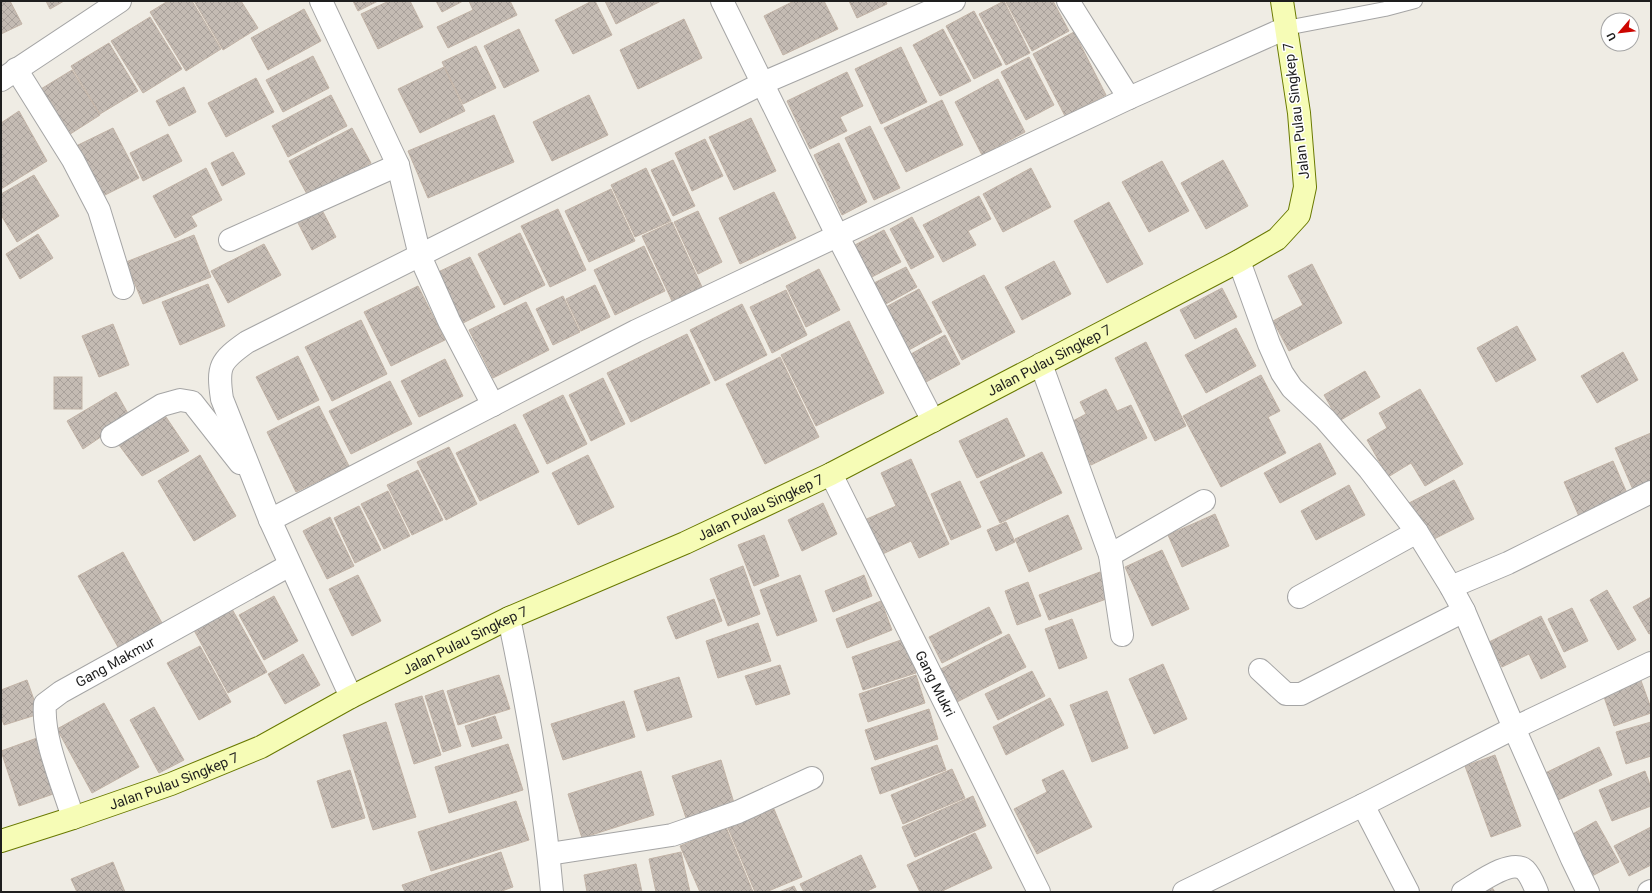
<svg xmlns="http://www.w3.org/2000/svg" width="1652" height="893" viewBox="0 0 1652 893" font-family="Roboto,sans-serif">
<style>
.building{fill:url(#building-cross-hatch);stroke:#c2b3a6}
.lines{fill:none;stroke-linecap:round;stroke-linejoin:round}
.lane-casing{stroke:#a5a5a5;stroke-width:16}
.street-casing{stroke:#a5a5a5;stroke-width:24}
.secondary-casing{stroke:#697901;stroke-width:24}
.lane{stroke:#fff;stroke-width:14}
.street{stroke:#fff;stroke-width:22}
.secondary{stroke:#f6fcb6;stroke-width:22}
.labels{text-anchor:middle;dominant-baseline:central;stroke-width:3;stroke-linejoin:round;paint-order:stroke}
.street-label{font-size:14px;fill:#1e1e1e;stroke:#fff}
</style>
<defs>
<pattern id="building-cross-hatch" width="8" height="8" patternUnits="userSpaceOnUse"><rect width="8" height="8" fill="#c4bbb3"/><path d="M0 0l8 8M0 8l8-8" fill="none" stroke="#a8a09a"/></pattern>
</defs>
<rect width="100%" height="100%" fill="#efece4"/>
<g class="building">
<polygon points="1,1 10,1 22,24 1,34"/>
<polygon points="46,1 64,1 50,9"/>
<polygon points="168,1 192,1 221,49 186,71 150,12"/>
<polygon points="194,1 241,1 258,28 223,50"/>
<polygon points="353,1 378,1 358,11"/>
<polygon points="389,1 410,1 423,27 378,49 361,14"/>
<polygon points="436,1 463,1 442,12"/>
<polygon points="469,1 510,1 517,15 448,48 437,27 473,10"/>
<polygon points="592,1 595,1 612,35 573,54 555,20"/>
<polygon points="605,1 661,1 616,24"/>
<polygon points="794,1 824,1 838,29 783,55 764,16"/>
<polygon points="849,1 886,1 887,4 857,18"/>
<polygon points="1004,1 1030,53 1006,65 979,14"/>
<polygon points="1008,1 1053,1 1069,31 1032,51 1006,2"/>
<polygon points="304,9 321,41 268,70 251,38"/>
<polygon points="974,11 1002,65 974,79 946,26"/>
<polygon points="150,17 182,69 143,93 111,41"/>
<polygon points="684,19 702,58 638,89 620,50"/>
<polygon points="519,29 539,71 504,88 484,46"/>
<polygon points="943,29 971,81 940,96 913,45"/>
<polygon points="1074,32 1106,95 1065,116 1033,54"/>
<polygon points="109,43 138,91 100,114 71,66"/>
<polygon points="476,46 496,88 463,104 442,62"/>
<polygon points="901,47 927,102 881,124 855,69"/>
<polygon points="313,56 329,88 283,112 266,80"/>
<polygon points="1029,57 1054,105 1026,120 1001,72"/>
<polygon points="444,67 465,111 420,133 398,89"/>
<polygon points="72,70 100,115 64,138 36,92"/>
<polygon points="847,72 863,106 840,117 847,131 810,149 787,101"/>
<polygon points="256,78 274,112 226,137 208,103"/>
<polygon points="998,79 1025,132 982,155 955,102"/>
<polygon points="184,87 196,112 169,126 156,101"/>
<polygon points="331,95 347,126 288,157 272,126"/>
<polygon points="589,95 608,135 552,161 533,122"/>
<polygon points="942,100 963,145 906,172 884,128"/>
<polygon points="19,111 47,161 1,189 1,123"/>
<polygon points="494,115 514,162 428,198 408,151"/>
<polygon points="751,118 776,171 734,190 709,137"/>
<polygon points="870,126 900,188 874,200 845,138"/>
<polygon points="113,128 139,178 97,199 72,148"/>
<polygon points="352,128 371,163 308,196 289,161"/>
<polygon points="168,134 182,161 143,181 130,153"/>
<polygon points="705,139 723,176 692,191 675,153"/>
<polygon points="839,143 867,202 842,215 814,155"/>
<polygon points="233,152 245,174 222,186 211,163"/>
<polygon points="673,160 695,206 673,216 651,170"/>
<polygon points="1223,160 1248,206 1206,229 1181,183"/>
<polygon points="1162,161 1189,211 1149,232 1122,182"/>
<polygon points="206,168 222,200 191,216 197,226 175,238 153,196"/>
<polygon points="646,168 671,221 635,237 611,185"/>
<polygon points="1031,168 1051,207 1003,232 983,194"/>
<polygon points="34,175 59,216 17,242 1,215 1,194"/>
<polygon points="611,189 635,241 589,262 565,211"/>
<polygon points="774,192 796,238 740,264 719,218"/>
<polygon points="979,196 991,219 968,231 976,245 943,262 923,225"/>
<polygon points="1109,202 1143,264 1107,283 1074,221"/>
<polygon points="558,209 586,270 550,287 521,226"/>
<polygon points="322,210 336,237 312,250 298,223"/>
<polygon points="698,211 722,262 698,274 674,222"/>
<polygon points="912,217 934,257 911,269 890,229"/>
<polygon points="672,222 702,287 672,301 642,236"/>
<polygon points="884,230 901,262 866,280 849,248"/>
<polygon points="520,233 545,285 504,305 478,254"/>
<polygon points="38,234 53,258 20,279 6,254"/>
<polygon points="194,235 211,277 143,304 126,262"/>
<polygon points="264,244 281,275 228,303 211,271"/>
<polygon points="644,246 665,291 615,315 594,270"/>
<polygon points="470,257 495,307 461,324 436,273"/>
<polygon points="1054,261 1071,294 1022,320 1005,287"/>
<polygon points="1312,264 1342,323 1289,351 1273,321 1303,305 1288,276"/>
<polygon points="906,267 917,287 884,305 872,284"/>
<polygon points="819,269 840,310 806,327 786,286"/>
<polygon points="984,275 1015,332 962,360 932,302"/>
<polygon points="208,284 225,326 180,345 162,302"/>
<polygon points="595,285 610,317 581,331 566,299"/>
<polygon points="418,286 445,340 391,366 364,312"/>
<polygon points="1222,288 1237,317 1195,339 1180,310"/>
<polygon points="919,289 942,332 907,351 884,308"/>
<polygon points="786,290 807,335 772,353 750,307"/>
<polygon points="563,296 580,332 553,345 536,309"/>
<polygon points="526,302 549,350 493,378 469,330"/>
<polygon points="742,304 767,355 715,381 690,330"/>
<polygon points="361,320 387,374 332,401 305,347"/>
<polygon points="849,321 884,393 816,426 781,355"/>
<polygon points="113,324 129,365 99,377 82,336"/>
<polygon points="1517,326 1536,360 1496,382 1477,348"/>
<polygon points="1236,328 1256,366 1206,393 1185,355"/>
<polygon points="687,334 710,383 631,422 607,373"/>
<polygon points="945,335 960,364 926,382 911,354"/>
<polygon points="1146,342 1186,426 1155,441 1115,358"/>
<polygon points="1623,352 1638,380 1597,403 1581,376"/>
<polygon points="298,356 319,400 278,420 256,377"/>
<polygon points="780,357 819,437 765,464 726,384"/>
<polygon points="445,359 463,396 419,417 401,381"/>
<polygon points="1365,371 1380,397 1339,421 1324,395"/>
<polygon points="1261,375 1280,411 1268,417 1286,453 1221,487 1183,416"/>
<rect x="54" y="377" width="28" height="32"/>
<polygon points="603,378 625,424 591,441 569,395"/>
<polygon points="390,381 412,424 351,454 329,411"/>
<polygon points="1106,389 1117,411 1131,405 1147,438 1091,465 1071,422 1086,414 1080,402"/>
<polygon points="1420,389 1463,464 1425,486 1411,463 1388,477 1367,440 1387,428 1379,413"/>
<polygon points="116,392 130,417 83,449 67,421"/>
<polygon points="563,395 587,444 547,464 523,415"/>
<polygon points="319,406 349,466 296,492 267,432"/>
<polygon points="166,417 189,451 142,476 116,441"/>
<polygon points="1007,418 1025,456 977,478 959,441"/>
<polygon points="515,424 539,472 480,501 456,453"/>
<polygon points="1651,433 1651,485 1634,492 1615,448"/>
<polygon points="1320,443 1336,474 1280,503 1264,473"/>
<polygon points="449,447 477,504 446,520 417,462"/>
<polygon points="1042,452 1062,493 1000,523 980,482"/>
<polygon points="200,455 236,516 194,541 158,481"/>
<polygon points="588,455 614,507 578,525 552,473"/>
<polygon points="911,459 949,544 919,558 911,541 876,557 860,522 896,506 881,473"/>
<polygon points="1613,461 1630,500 1581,521 1564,482"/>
<polygon points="418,470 443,520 412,535 387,485"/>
<polygon points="1454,480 1474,519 1426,543 1407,504"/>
<polygon points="960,481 981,527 951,540 931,494"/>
<polygon points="1349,485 1365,515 1316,540 1301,511"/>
<polygon points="388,491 410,536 384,549 361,504"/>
<polygon points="823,503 837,534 802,551 788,520"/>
<polygon points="359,506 381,550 355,563 334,518"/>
<polygon points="1215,514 1229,546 1182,567 1168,535"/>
<polygon points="1068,515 1082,549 1029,572 1015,539"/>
<polygon points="330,517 354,566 327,579 303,531"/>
<polygon points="1006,522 1015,542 996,551 987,530"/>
<polygon points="764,535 779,576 754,586 738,545"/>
<polygon points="1162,550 1189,609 1152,626 1125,567"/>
<polygon points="123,552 162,623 118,647 78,576"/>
<polygon points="743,566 760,614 728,626 710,579"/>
<polygon points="1100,572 1109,598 1049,620 1039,595"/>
<polygon points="358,575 381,621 352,636 329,589"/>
<polygon points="800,575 817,621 777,636 760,590"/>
<polygon points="864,575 872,596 833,612 825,591"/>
<polygon points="1028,582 1041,616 1017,625 1005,591"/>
<polygon points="1607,590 1636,640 1618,650 1590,600"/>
<polygon points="274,596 298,641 264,660 239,615"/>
<polygon points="1651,597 1651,633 1649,634 1633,607"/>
<polygon points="714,599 722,621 676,639 667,617"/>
<polygon points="227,600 267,672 228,693 189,621"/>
<polygon points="881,601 892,630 847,648 836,619"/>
<polygon points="989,607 1002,633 942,663 929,637"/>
<polygon points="1572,608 1588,641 1564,652 1548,619"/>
<polygon points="1541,616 1566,667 1541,679 1529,654 1502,667 1489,642"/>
<polygon points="1072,619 1087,658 1059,669 1045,629"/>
<polygon points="758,623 771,661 718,678 706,641"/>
<polygon points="1009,634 1026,667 955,703 939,670"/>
<polygon points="904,639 916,673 863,690 852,657"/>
<polygon points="200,646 231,702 199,720 167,663"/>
<polygon points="303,654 320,685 285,704 268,674"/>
<polygon points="1163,664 1187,719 1154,734 1129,679"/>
<polygon points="780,665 790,694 756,705 745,676"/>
<polygon points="1032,671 1045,696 998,720 985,694"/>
<polygon points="499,675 510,709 458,725 447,691"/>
<polygon points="916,675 925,703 868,722 859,694"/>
<polygon points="679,677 692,717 647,731 634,691"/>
<polygon points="1640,678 1651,708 1651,713 1614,726 1602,691"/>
<polygon points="27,680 39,714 4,725 1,717 1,690"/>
<polygon points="443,690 461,746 443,752 425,696"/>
<polygon points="1107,691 1128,748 1092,762 1070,705"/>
<polygon points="422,696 441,755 414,764 395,704"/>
<polygon points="1050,698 1064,725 1006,755 993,727"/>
<polygon points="624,701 635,737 563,760 551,724"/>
<polygon points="104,703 139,767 92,793 57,729"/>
<polygon points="154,707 184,760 159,773 130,720"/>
<polygon points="929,709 938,739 875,760 865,730"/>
<polygon points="495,716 502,738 472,747 465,726"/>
<polygon points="386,722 416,817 373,830 343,735"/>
<polygon points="1651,722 1651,756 1626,764 1616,732"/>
<polygon points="37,738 56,793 19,806 1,751"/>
<polygon points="508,744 523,790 449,813 435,767"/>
<polygon points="937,745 946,770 880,794 871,768"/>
<polygon points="1599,747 1612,775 1554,802 1541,775"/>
<polygon points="1495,755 1521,826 1491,837 1465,766"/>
<polygon points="721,760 734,803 686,818 672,776"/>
<polygon points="952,769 965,798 903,824 891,795"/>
<polygon points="350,770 365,818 332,828 317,781"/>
<polygon points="1063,770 1092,827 1037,854 1014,809 1047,792 1042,780"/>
<polygon points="641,771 654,815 582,838 568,794"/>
<polygon points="1645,771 1651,787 1651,806 1612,821 1599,790"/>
<polygon points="973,796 986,826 915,857 902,827"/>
<polygon points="516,801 529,840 431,871 418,832"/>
<polygon points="774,809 802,877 766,892 755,892 728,828"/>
<polygon points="1596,821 1619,862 1592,876 1569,836"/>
<polygon points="726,827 753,892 700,892 680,846"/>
<polygon points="1651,827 1651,865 1629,876 1614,846"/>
<polygon points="975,833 992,868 940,892 920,892 907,865"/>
<polygon points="501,852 513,887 499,892 405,892 402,885"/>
<polygon points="681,852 690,892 656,892 649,859"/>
<polygon points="861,855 876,887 865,892 804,892 800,884"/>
<polygon points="113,862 125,892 77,892 71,879"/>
<polygon points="636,864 642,892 587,892 584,875"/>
<polygon points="794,886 797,892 779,892"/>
<polygon points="1491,886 1495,892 1480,892"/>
</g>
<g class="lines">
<defs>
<polyline id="lane" points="1286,28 1385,9 1415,1"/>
<g id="street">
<polyline points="321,1 398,165 420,256 449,321 493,405"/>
<polyline points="722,1 837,235 933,421"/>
<polyline points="1068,1 1129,98"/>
<polyline points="16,69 73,160 99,210 123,288"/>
<polyline points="1,80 120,1"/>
<polyline points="230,240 398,165"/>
<polyline points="1239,261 1269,344 1282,373 1292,388 1325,419 1369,469 1417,532 1451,587 1464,611 1514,728 1572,859 1588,892"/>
<polyline points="1041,364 1110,555 1122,635"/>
<polyline points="112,436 162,405 180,400 192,402 240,463"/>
<path id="s1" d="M831,474L1039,892"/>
<polyline points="270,520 636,331 1129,98 1286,28"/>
<polyline points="1110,555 1204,501"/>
<polyline points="1451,587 1508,563 1651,492"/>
<polyline points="1299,597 1417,532"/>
<path d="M509,618C528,709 544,800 552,892"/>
<polyline points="1260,670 1286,694 1301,694 1464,611"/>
<path d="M351,697L270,520L222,399C217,366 220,361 247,342L763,83L954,1"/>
<polyline points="1363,805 1408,892"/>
<path id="s2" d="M73,818C63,785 42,738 45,704L61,692L290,565"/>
<polyline points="549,854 672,835 738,812 812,778"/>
<polyline points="1184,892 1363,805 1514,728 1651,663"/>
<path d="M1463,892C1477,884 1511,858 1525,870C1531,876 1534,885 1537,892"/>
<polyline points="1649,892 1651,891"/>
</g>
<g id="secondary">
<path id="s3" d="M1,841L73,818L171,784L261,747L351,697L509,618L685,543L831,474L1239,261L1277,239L1299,215L1305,187L1299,113L1282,1"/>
</g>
</defs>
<use href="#lane" class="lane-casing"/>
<use href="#street" class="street-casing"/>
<use href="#secondary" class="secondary-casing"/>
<use href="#lane" class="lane"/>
<use href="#street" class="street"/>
<use href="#secondary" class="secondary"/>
</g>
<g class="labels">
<g class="street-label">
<text transform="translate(1296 111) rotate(-97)">Jalan Pulau Singkep 7</text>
<text stroke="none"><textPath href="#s3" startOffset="1155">Jalan Pulau Singkep 7</textPath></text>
<text stroke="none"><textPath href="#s3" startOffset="831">Jalan Pulau Singkep 7</textPath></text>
<text stroke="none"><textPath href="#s3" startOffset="507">Jalan Pulau Singkep 7</textPath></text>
<text stroke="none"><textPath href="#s2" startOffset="200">Gang Makmur</textPath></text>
<text stroke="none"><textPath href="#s1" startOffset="234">Gang Mukri</textPath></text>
<text stroke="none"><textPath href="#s3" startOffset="183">Jalan Pulau Singkep 7</textPath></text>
</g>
</g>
<rect width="1652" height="893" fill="none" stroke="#1e1e1e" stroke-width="4"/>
<g transform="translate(1620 32) rotate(242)"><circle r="19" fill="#ffffff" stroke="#a5a5a5"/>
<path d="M0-3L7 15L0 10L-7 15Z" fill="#cc0500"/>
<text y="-6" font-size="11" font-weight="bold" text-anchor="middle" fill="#1e1e1e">U</text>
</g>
</svg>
